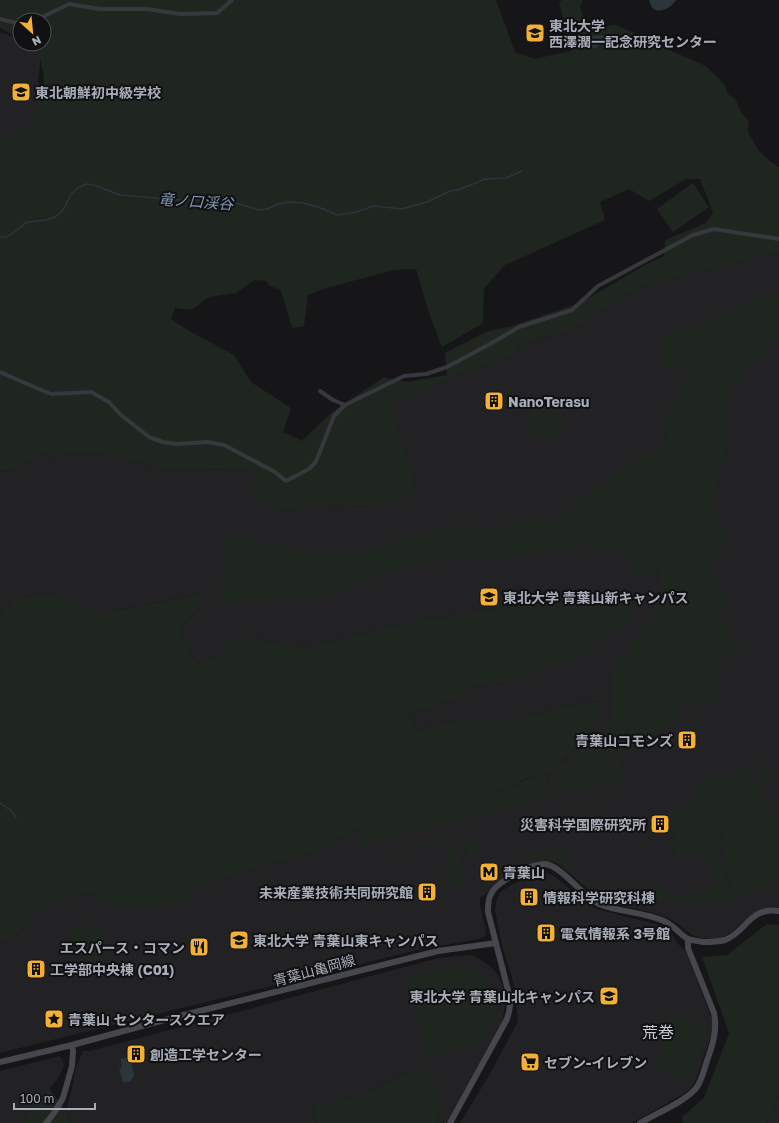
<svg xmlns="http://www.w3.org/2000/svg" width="779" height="1123" viewBox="0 0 779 1123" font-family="'Golos Text','Noto Sans JP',sans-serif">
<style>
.built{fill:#222225}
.green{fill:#1e261f;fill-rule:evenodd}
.water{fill:#2c353c}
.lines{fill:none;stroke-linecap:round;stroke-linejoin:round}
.stream{stroke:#2c353c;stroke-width:1.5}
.street{stroke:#37383d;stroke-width:4}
.secondary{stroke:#45474d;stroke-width:6}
.labels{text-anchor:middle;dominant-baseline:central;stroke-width:4;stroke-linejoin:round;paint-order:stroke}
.poi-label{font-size:14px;font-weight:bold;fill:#a8adb8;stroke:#111113;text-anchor:start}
.street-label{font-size:14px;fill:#a8adb8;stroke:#111113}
.water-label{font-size:15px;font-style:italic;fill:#7f9bb3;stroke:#111113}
.quarter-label{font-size:16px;fill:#c9ccd4;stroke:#111113}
</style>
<rect width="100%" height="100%" fill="#161618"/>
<g class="built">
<polygon points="0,32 20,39 20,44 35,44 42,46 38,81 47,103 33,130 0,152"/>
<polygon points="779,252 779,908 765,908 758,911 752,914 730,933 723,937 717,939 701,938 692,935 681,926 667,917 657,914 608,902 600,899 561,866 553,862 540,861 533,863 498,882 493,886 484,896 480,898 480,904 486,931 485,936 479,939 417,950 0,1053 0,941 1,942 19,934 41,905 91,892 113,908 195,887 274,863 314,853 362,827 427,783 493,792 515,784 532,776 544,776 588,738 605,700 578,704 509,720 454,720 416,730 407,715 455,700 478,685 515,682 630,604 541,602 419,620 305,648 239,635 218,657 197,664 179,628 204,604 197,595 96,614 53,593 13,599 0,617 0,471 13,472 40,454 54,457 79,452 99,454 175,471 251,468 251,487 285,510 320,505 379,507 418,491 392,412 392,406 427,388 515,354 523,344 543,336 555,337 578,326 643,286"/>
<polygon points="538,873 547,873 554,876 588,904 596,909 660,925 670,931 679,945 686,952 712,1019 714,1025 712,1033 696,1079 693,1085 685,1093 632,1123 460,1123 491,1072 518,1021 516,999 512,977 502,946 495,910 496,902 500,892 513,884"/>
<polygon points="468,955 475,956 484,962 492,968 498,975 502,983 505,995 505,1006 502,1021 446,1123 436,1123 444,1105 407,1073 364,1094 313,1107 317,1123 71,1123 66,1111 73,1084 74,1074 80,1057 83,1051 90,1051 215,1018 404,967 439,958"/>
<polygon points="60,1056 63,1061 64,1065 59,1077 26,1117 21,1123 0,1123 0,1071"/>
<polygon points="779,1095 779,1123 767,1123"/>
</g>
<g class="green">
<path d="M0,0H496L515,52L534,59L571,51L570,38L567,32L559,3L562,0H583L580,7L585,22L592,28L615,25L637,34L652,47L660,46L706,66L724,84L728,94L735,99L742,113L749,122L748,132L758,150L770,161L779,167V252L643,286L578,326L555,337L543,336L523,344L515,354L427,388L392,406V412L418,491L414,496L379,507L320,505L285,510L265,506L256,501L251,487V468L175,471L99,454L79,452L54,457L40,454L13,472L0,471V142L19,132L34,120L42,108L44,76L37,46L33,44H44V20H20V38L0,28ZM686,179H700L713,213L706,223L665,240L664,256L643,266L582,302L509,327L488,331L445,353L447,375L407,382L384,377L332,412L302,441L283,432L291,408L251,382L234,355L191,332L171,319L175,308L191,310L209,297L236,293L254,280L266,281L270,286L281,290L292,328L304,326L308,295L323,289L375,275L395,270L416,269L429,313L442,347L483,323L484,288L505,265L605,220L600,202L629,189L649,201Z"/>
<polygon points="693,183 709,207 673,232 657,209"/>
<polygon points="779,291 779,337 751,364 737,386 727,393 728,438 711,510 705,522 696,531 686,539 671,546 666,549 659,560 655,577 633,570 629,554 581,545 560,552 414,564 322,597 221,604 225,535 339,557 456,524 501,528 521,517 540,515 552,522 575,502 598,487 618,468 669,440 663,420 681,391 691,366 665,371 660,352 662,350 662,337"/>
<circle cx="546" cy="421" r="18"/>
<path d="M717,505C718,522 721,532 728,546C720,550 712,553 707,561L714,571L720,591C700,584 681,587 661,590C658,578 659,560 668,551C672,547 679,545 684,543C699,535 711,522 715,506Z"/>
<path d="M685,588C700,588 717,588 729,598L724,607L721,617V625L717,638L710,653L692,674L666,691L641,714L630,726L616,747L607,757L590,770L580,774L553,772L554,770L567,761L583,748L601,738L608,730L612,707V700L610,688L612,672L620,658L637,638L652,617L656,608L660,592Z"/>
<polygon points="53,593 96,614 198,595 204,604 179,628 197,664 218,657 239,635 305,648 419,620 541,602 630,604 632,616 586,653 515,682 478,685 455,700 407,715 416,730 454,720 509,720 578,704 606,700 588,738 544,776 531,776 515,784 493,792 433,799 414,804 404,810 389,823 369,832 366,835 365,845 362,846 362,827 314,853 274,863 196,887 188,901 152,908 113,908 91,892 41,906 19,934 1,942 0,941 0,617 13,599"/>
<path d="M723,620C726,623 726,627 729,631C733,638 740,641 748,645V646L732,651L729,657L720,662L719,701L698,705L681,706C678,711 676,716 673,720C663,734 647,742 633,750V752L629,753L626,736C637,718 653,703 670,692C678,686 687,681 695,674C712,660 720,641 723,620Z"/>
<polygon points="624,741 628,754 612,758 612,756"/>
<polygon points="619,759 624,780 554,797 568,782 589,773 603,763"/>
<polygon points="765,759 772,787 767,789 758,767 761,765 761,762"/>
<polygon points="749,768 768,807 779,825 779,874 764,890 732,900 732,891 721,844 723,832 728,819 733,810 728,774"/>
<polygon points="560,773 574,776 566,781 552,794 548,776 553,774"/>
<path d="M726,776L731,809C727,814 719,828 718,835C716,850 726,878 730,893V900C711,904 696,906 677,902L680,893L681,896L715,888L706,853L677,860L673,842H676L668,810L701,800L696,783Z"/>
<path d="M532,778L542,779L546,778L551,798L368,844C367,829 379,830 390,824C398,819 405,811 414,806C439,796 472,800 498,793C510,789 521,784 532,778Z"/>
<polygon points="625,793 626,796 563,811 562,808"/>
<polygon points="549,812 549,815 512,824 512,821"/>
<polygon points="455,835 456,838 378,858 377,855"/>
<polygon points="477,838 481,857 469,860 465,841"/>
<polygon points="456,843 467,886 450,890 444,869 451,867 446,847 438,849 438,848"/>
<path d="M554,848H558L564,852C569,868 573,877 589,886V889L561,865L546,856L524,867L520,865L519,860L522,856Z"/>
<path d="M658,876C661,887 660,891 671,894L673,891L675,893L673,901L656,898L655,895Z"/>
<polygon points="99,923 108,957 88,962 69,943 66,931"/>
<polygon points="767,924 779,925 779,1095 767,1123 683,1123 682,1117 704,1098 729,1033 702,957 727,955"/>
<polygon points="467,962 488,980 497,1012 479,1045 431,1057 426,1054 406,982 409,976"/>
<polygon points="671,1013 709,1026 692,1080 653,1067"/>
<polygon points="430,1068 444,1105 436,1123 317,1123 313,1107 364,1094 407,1073"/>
<polygon points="49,1088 66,1111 71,1123 21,1123"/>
</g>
<g class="water">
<path d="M649,0H676C673,6 661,14 654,9C651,7 650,3 649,0Z"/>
<polygon points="606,35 606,42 594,48 592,47 590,39 593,36"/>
<polygon points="130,1057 134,1075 131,1081 123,1083 119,1068 122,1067 121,1059"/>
</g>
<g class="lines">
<g class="stream">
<polyline points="0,237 6,237 12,234 24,224 28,222 46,220 55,217 60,213 65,207 71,194 78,188 86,184 94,185 120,195 178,200 201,200 229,201 259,210 267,209 278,204 289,202 303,203 318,207 338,215 356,212 374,206 402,209 427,202 450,191 458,190 485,179 506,178 522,171"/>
<polyline points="0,803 10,810 16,817"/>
</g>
<g class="street">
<polyline points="0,19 20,24"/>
<polyline points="36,20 69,4 100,9 147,9 180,14 217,13 232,0"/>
<polyline points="0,372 41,390 51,394 91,392 109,402 121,415 149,437 163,442 177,444 207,442 224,445 275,472 286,481 309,469 315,463 319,454 334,416 345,405"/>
<polyline points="320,391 333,400 345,405 404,376 426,374 447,367 490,344 519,327 572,310 598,286 693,235 714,229 779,239"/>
</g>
<g class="secondary">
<polyline points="0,1062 72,1045 168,1019 438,951 496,943"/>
<polyline points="46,1123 54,1113 63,1098 72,1066 73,1051 72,1045"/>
<path d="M450,1123L507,1019L509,1012L510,1005L509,994L488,912C488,906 488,901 490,896C495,882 520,872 533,866C537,865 541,864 545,864C562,866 582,896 599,904C618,912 644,912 664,921C674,925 680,935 688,939C693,941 699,941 703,942C710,942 718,942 725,940C747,932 748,907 779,911"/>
<path d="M640,1123C655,1114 687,1101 697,1087C703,1078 705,1065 709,1055C714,1040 717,1028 714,1013L688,948V939"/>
</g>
</g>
<defs>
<symbol id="university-square" viewBox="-11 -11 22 22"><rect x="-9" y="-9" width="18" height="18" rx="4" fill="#f2b134" stroke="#111113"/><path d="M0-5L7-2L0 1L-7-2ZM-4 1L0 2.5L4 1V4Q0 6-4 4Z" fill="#111"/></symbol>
<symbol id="school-square" viewBox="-11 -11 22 22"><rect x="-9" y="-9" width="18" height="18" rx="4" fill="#f2b134" stroke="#111113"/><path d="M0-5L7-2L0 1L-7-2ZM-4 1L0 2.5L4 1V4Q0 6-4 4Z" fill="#111"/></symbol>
<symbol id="building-square" viewBox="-11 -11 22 22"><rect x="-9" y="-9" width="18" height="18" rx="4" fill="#f2b134" stroke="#111113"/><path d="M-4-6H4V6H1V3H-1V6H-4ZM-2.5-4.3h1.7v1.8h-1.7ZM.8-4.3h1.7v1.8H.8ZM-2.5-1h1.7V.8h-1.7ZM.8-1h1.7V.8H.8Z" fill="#111"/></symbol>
<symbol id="metro-square" viewBox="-11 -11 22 22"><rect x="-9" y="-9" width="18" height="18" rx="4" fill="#f2b134" stroke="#111113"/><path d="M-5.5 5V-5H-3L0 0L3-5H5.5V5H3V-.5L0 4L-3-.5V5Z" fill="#111"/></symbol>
<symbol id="restaurant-square" viewBox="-11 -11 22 22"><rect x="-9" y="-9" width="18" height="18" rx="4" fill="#f2b134" stroke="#111113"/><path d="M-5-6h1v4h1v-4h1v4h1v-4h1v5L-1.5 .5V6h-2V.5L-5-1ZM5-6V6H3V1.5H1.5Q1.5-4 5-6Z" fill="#111"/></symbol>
<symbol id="sight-square" viewBox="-11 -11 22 22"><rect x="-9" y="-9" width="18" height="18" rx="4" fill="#f2b134" stroke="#111113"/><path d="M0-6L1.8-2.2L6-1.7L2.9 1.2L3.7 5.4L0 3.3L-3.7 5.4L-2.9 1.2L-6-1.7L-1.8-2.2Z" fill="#111"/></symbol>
<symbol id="supermarket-square" viewBox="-11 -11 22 22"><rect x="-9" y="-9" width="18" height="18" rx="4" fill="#f2b134" stroke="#111113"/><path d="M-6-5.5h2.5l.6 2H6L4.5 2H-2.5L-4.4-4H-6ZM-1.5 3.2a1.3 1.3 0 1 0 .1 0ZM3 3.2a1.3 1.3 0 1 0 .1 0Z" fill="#111"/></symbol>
</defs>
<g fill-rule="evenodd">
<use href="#university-square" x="524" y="22" width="22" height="22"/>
<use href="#school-square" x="10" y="81" width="22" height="22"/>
<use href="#building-square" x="483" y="390" width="22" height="22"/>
<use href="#university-square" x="478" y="586" width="22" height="22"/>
<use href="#building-square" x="676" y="729" width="22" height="22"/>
<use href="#building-square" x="649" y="813" width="22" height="22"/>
<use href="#metro-square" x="478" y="861" width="22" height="22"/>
<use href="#building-square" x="416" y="881" width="22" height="22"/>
<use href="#building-square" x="518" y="886" width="22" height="22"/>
<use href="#building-square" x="535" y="922" width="22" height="22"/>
<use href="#university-square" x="228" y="929" width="22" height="22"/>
<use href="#restaurant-square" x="188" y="936" width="22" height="22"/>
<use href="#building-square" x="25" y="958" width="22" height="22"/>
<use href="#university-square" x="598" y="985" width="22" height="22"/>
<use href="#sight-square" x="43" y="1008" width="22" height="22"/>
<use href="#building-square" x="125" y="1043" width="22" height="22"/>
<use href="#supermarket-square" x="519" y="1051" width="22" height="22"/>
</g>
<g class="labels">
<g class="poi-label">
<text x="549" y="25">東北大学<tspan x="549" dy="16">西澤潤一記念研究センター</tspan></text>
<text x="35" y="92">東北朝鮮初中級学校</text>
<text x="508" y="401">NanoTerasu</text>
<text x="503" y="597">東北大学 青葉山新キャンパス</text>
<text x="673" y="740" text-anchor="end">青葉山コモンズ</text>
<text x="646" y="824" text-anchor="end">災害科学国際研究所</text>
<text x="503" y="872">青葉山</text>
<text x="413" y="892" text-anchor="end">未来産業技術共同研究館</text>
<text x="543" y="897">情報科学研究科棟</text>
<text x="560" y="933">電気情報系 3号館</text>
<text x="253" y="940">東北大学 青葉山東キャンパス</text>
<text x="185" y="947" text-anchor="end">エスパース・コマン</text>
<text x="50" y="969">工学部中央棟 (C01)</text>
<text x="595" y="996" text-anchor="end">東北大学 青葉山北キャンパス</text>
<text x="68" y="1019">青葉山 センタースクエア</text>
<text x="150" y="1054">創造工学センター</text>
<text x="544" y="1062">セブン-イレブン</text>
</g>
<g class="street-label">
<text transform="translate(314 970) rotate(-15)">青葉山亀岡線</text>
</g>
<g class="water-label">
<text transform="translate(196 201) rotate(4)">竜ノ口渓谷</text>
</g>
<g class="quarter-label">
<text x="658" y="1032">荒巻</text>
</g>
</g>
<g transform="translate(32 32) rotate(153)"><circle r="19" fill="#111113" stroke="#4d4f55"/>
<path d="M0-3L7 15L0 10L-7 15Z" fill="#f2b134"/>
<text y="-6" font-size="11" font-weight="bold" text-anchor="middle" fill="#a8adb8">N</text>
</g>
<path d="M14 1103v6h81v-6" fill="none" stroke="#a8adb8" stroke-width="2"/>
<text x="20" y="1103" font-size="12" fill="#a8adb8" stroke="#111113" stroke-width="3" paint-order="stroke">100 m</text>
</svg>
